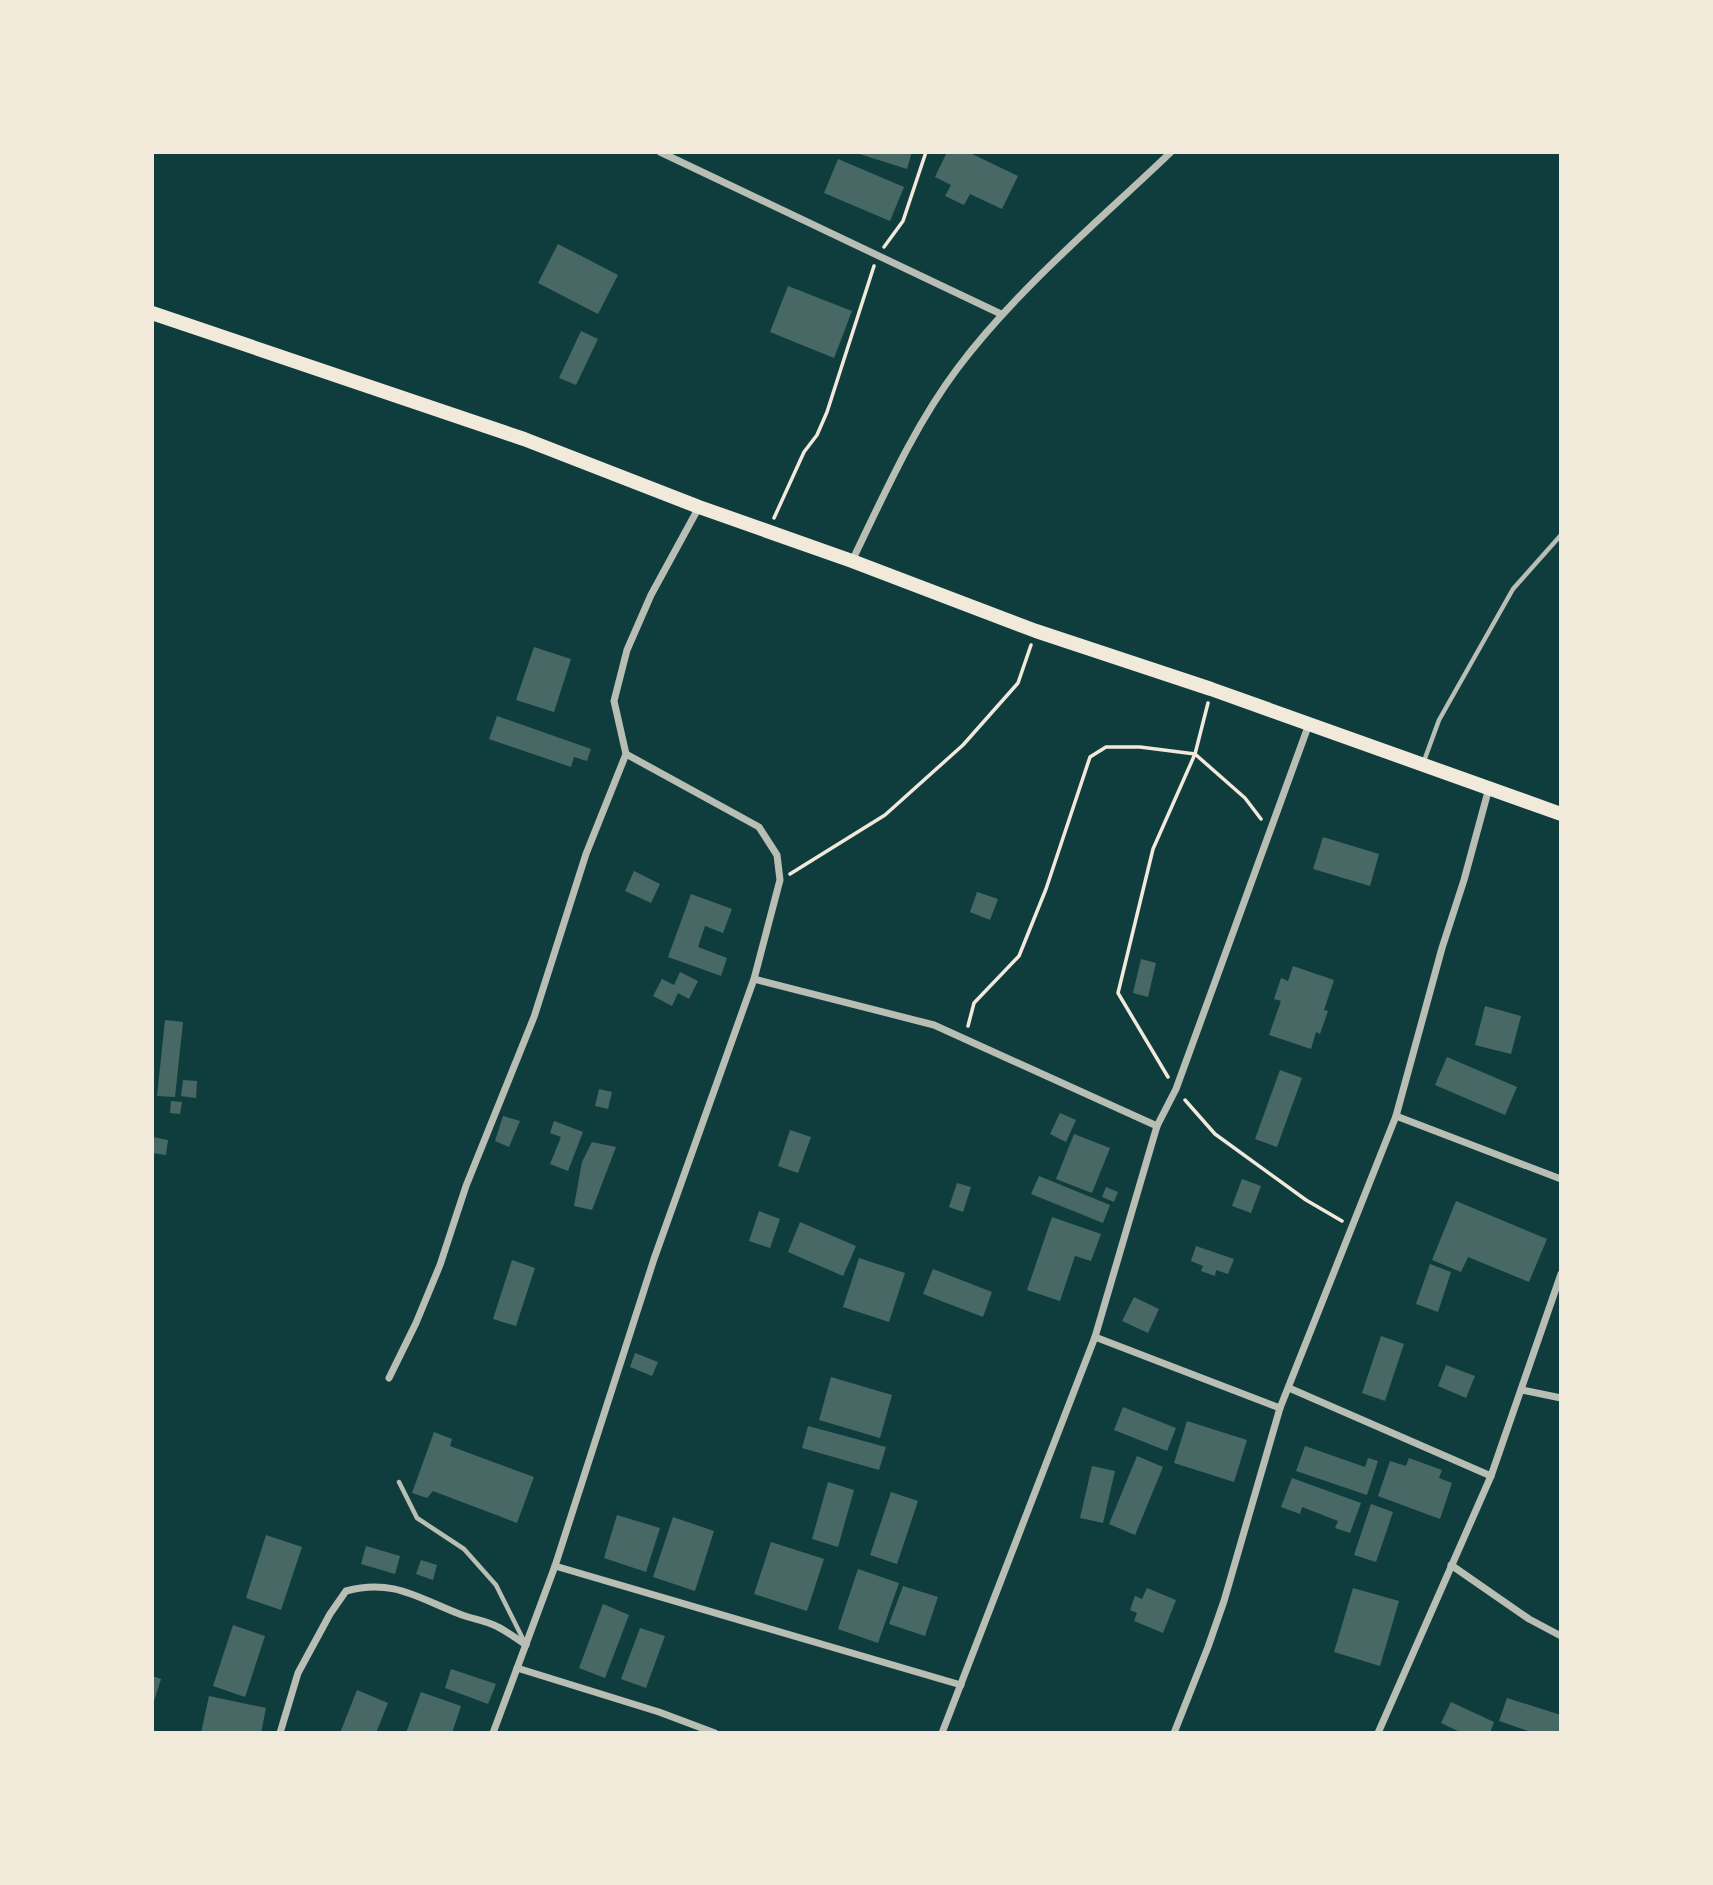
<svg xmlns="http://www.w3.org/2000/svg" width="1713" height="1885" viewBox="0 0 1713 1885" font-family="Raleway,sans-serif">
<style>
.building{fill:#486865}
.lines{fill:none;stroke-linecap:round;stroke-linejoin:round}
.path{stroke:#f1e9da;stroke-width:3.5}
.service{stroke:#b8beb3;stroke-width:4.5}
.minor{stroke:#b8beb3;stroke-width:7}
.trunk{stroke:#f1e9da;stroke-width:14}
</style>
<rect width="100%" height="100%" fill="#0f3d3e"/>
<g class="building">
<polygon points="853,152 912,152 907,169"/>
<polygon points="947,152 968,152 1018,176 1002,209 970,194 964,205 945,196 951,185 935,177"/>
<polygon points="838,159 904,187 890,221 824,193"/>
<polygon points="558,244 618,275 598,314 538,283"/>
<polygon points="788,286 852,311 834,358 770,332"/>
<polygon points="581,331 598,339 576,385 559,378"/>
<polygon points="534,647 571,659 554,712 516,700"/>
<polygon points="497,716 591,749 587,761 574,757 571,767 489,739"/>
<polygon points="1323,837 1379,854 1370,886 1313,869"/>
<polygon points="634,871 660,884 651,903 625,891"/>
<polygon points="977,892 998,899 990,920 970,912"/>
<polygon points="691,894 732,909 723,933 705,926 698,947 727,958 721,976 668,957"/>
<polygon points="1141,959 1156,963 1148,997 1133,993"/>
<polygon points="1293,966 1334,980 1324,1010 1328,1011 1320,1034 1316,1032 1311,1049 1269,1035 1281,1001 1274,999 1281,978 1288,981"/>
<polygon points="680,972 698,981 689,999 678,993 672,1006 653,996 662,979 674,985"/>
<polygon points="1485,1006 1521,1016 1511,1054 1475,1045"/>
<polygon points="165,1020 183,1022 175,1097 157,1096"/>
<polygon points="1447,1057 1517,1087 1505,1115 1435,1085"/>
<polygon points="1280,1070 1302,1078 1277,1147 1255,1139"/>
<polygon points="183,1080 197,1081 196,1098 181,1096"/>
<polygon points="599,1089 612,1092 608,1109 595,1106"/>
<polygon points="171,1101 182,1102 180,1114 170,1113"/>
<polygon points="1060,1113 1076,1120 1066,1142 1050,1134"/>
<polygon points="503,1116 520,1121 509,1147 495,1141"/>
<polygon points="554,1121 583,1132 568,1171 550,1164 561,1137 550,1133"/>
<polygon points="790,1130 811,1137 798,1173 778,1166"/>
<polygon points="1074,1134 1110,1148 1092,1193 1056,1179"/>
<polygon points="153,1137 168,1140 166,1155 152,1153"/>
<polygon points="592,1142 616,1147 592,1210 574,1206 582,1162"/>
<polygon points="1039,1176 1110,1205 1103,1223 1031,1194"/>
<polygon points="1242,1179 1261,1186 1251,1213 1232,1206"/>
<polygon points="957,1183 971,1187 963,1212 949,1207"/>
<polygon points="1106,1187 1118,1192 1114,1202 1102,1197"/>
<polygon points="1456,1201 1547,1239 1529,1282 1468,1257 1461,1272 1432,1260"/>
<polygon points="759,1211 780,1219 770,1248 749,1241"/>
<polygon points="1052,1217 1101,1234 1091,1261 1075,1256 1060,1301 1027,1290"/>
<polygon points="800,1222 856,1246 843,1276 788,1252"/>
<polygon points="1196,1246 1234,1259 1228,1274 1216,1270 1215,1276 1201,1271 1203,1266 1191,1261"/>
<polygon points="859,1258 905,1273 889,1322 843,1307"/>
<polygon points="512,1260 535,1268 516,1326 493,1319"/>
<polygon points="1430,1264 1451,1272 1438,1312 1416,1304"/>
<polygon points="933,1269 992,1292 983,1317 923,1294"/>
<polygon points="1134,1297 1159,1309 1148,1333 1122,1321"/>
<polygon points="1381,1336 1404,1344 1385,1401 1362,1393"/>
<polygon points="635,1353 658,1362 652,1376 630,1367"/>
<polygon points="1446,1365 1475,1376 1466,1398 1438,1386"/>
<polygon points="831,1377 892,1395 880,1438 819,1420"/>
<polygon points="1123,1407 1176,1428 1167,1451 1114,1430"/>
<polygon points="1187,1421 1247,1440 1234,1482 1174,1463"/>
<polygon points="808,1426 886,1447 879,1470 802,1448"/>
<polygon points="434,1432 452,1439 450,1446 534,1477 517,1523 433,1491 427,1498 412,1493"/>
<polygon points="1305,1446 1365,1467 1368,1458 1378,1461 1367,1495 1296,1471"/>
<polygon points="1137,1456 1163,1467 1135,1535 1109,1524"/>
<polygon points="1409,1458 1442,1470 1439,1478 1452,1483 1440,1519 1378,1496 1390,1461 1406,1466"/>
<polygon points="1092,1466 1115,1471 1103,1523 1080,1518"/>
<polygon points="1292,1478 1361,1503 1350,1533 1335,1528 1338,1521 1302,1507 1300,1514 1281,1507"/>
<polygon points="828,1482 854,1490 838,1547 812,1539"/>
<polygon points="891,1492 918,1501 897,1564 870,1555"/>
<polygon points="1371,1504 1393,1512 1376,1562 1354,1555"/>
<polygon points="617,1515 660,1528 646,1572 604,1558"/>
<polygon points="673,1517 714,1531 695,1591 653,1577"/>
<polygon points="266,1535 302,1547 281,1610 246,1598"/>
<polygon points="771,1542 824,1559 807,1611 754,1594"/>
<polygon points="366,1546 400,1556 395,1574 361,1564"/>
<polygon points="421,1560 437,1565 433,1580 416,1574"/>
<polygon points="858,1569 899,1583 878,1643 838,1629"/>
<polygon points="903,1586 938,1597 925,1636 889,1624"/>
<polygon points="1147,1588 1176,1600 1163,1633 1134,1621 1137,1613 1130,1610 1135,1596 1142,1599"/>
<polygon points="1353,1588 1399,1601 1380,1666 1334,1652"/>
<polygon points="603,1604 629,1615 605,1678 579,1668"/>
<polygon points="233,1625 265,1636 245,1697 213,1686"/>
<polygon points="640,1628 665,1636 646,1688 621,1679"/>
<polygon points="451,1669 496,1684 488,1704 445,1688"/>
<polygon points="152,1676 161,1679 153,1704 152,1704"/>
<polygon points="357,1690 388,1703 376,1733 340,1733"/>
<polygon points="421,1692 461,1706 452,1733 406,1733"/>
<polygon points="209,1696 266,1708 261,1733 201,1733"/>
<polygon points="1507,1698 1561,1715 1561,1733 1534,1733 1499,1721"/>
<polygon points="1451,1702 1494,1722 1490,1733 1462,1733 1441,1723"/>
</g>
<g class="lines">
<g class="path">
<polyline points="884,247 903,221 926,152"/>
<polyline points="774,518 804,452 817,435 827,412 874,266"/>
<polyline points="1208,703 1195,754 1245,798 1261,819"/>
<polyline points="790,874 885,815 963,745 1018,683 1031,645"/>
<polyline points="968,1026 974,1003 1019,956 1046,889 1090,757 1106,747 1140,747 1195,754 1153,849 1118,993 1168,1077"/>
<polyline points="1185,1100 1215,1134 1306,1200 1342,1221"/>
</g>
<g class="service">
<polyline points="1424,761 1439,720 1513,589 1561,535"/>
<polyline points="399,1482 417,1518 464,1549 496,1585 524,1641"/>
</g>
<g class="minor">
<polyline points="660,152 1001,314"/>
<path d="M852,561C884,495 913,428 957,369C1016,290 1100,220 1171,152"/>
<polyline points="754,979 934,1025 1157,1126"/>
<polyline points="1396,1116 1561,1179"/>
<polyline points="1095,1337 1280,1408"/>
<polyline points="389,1378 416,1323 440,1265 466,1186 534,1017 586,854 626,754 614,701 627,650 651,595 699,507"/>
<polyline points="1289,1388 1491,1476"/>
<polyline points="1522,1390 1561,1398"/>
<polyline points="1451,1565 1529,1619 1561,1636"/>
<polyline points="555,1566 961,1685"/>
<polyline points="517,1668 659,1712 715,1733"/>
<path d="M280,1733L298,1673L330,1614L346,1591C394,1578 419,1599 462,1615C473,1619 487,1621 498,1627C508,1632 517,1639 526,1645"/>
<polyline points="493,1733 555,1566 654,1259 754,979 780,880 777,855 759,827 626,754"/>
<polyline points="942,1733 1095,1337 1157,1126 1176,1089 1309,724"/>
<polyline points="1174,1733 1208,1647 1224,1601 1280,1408 1396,1116 1442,948 1464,880 1489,788"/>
<polyline points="1378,1733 1491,1476 1561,1274"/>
</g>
<polyline class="trunk" points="152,313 524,439 699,507 852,561 1036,631 1211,689 1561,814"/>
</g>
<rect width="1713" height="1885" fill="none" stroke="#f1e9da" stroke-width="308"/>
</svg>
